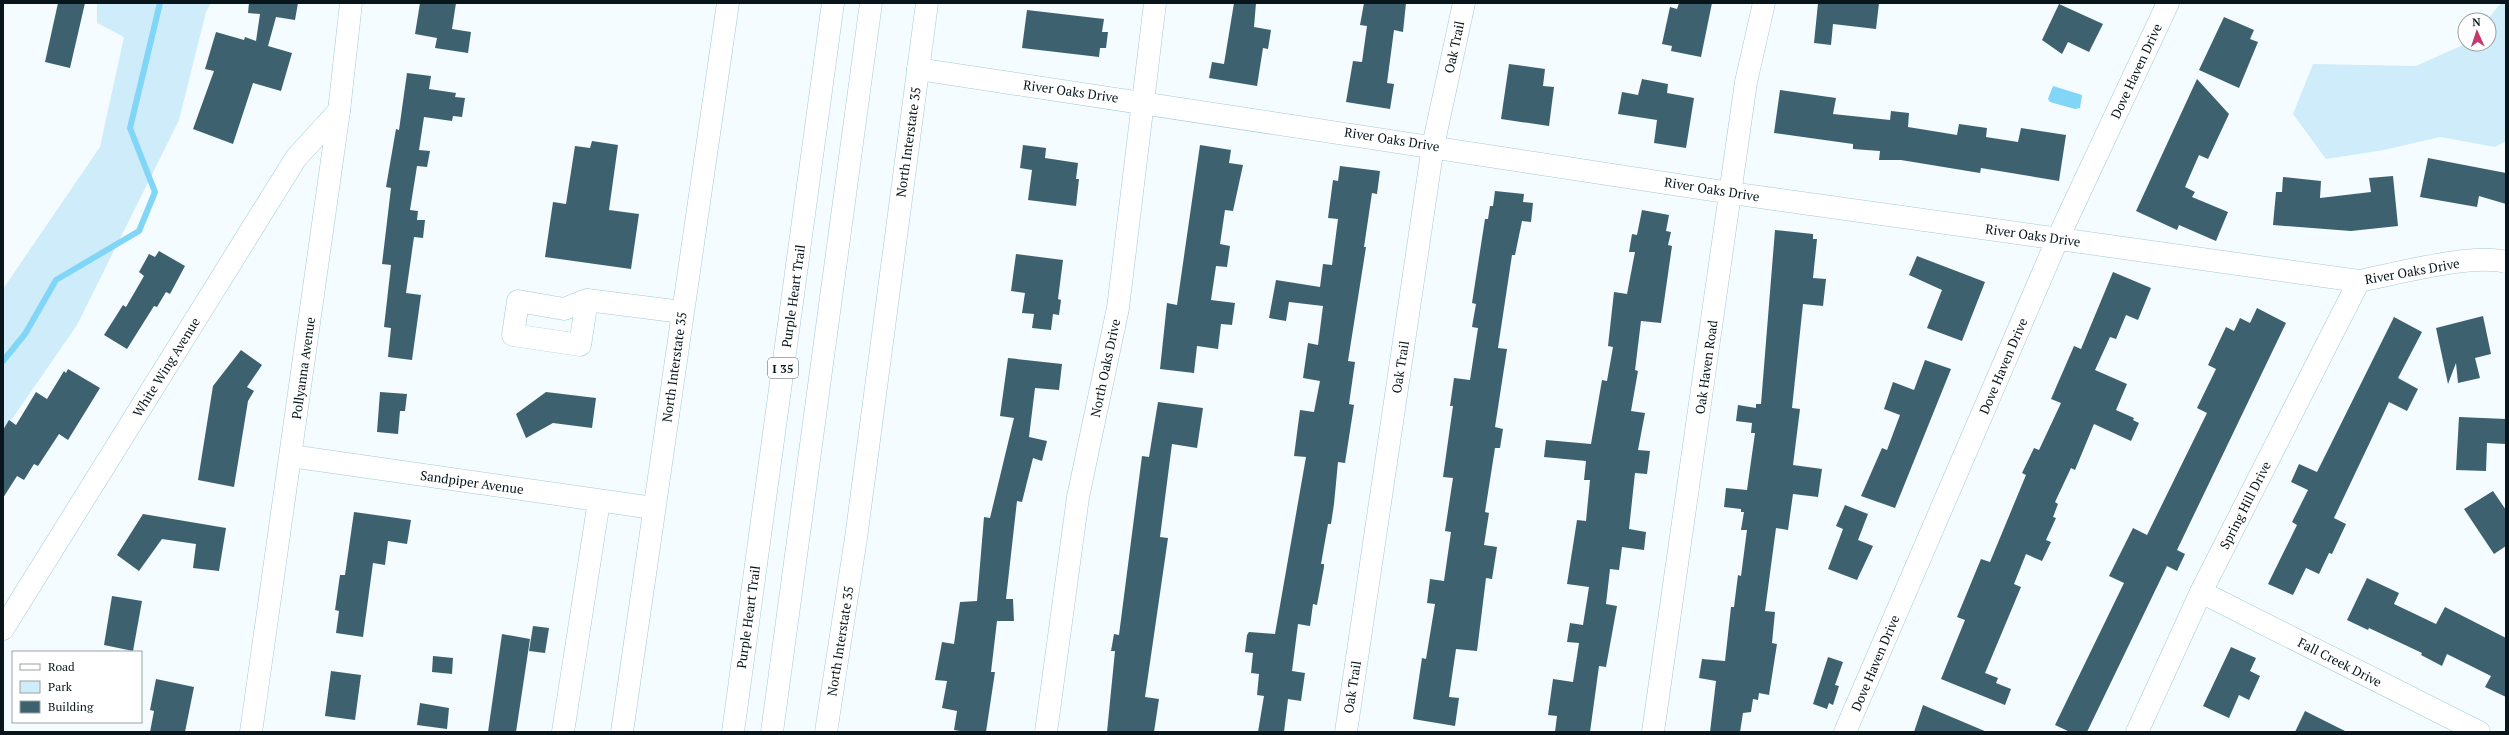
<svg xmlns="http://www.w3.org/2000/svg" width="2509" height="735" viewBox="0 0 2509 735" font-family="'PT Serif',serif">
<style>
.green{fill:#ceecf9}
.water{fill:#81d5f7}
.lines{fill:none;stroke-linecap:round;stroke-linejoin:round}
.stream{stroke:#81d5f7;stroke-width:6}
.building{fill:#3e616f}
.minor-casing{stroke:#a3c9d9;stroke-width:23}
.major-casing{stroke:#a3c9d9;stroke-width:23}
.highway-casing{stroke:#a3c9d9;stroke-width:23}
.minor{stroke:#fff;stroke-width:22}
.major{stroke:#fff;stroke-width:22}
.highway{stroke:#fff;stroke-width:22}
.labels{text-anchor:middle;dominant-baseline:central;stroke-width:4;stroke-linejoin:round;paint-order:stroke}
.shield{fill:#fff;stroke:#525c5f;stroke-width:1}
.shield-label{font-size:12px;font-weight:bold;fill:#08161b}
.street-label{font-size:13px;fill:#08161b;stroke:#fff}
</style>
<rect width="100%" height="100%" fill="#f4fcff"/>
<g class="green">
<polygon points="97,3 211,3 206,12 179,120 77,325 3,432 3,289 100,147 124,37 97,23"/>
<polygon points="2501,3 2506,3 2506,141 2495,147 2440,137 2384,150 2326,159 2293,114 2313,64 2416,66 2465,44 2489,44 2489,20 2487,20"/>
</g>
<polygon class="water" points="2053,86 2082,95 2080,108 2075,109 2050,102 2048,99"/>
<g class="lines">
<polyline class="stream" points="3,361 25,334 56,280 139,231 155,192 130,128 160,3"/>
</g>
<g class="building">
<polygon points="58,3 85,3 70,68 45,62"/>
<polygon points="249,3 298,3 295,20 276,17 268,46 292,53 281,91 253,83 233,144 193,129 214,71 205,69 216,32 244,40 245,37 256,41 260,14 248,13"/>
<polygon points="420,3 456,3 452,29 471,32 468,53 435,48 437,38 415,34"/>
<polygon points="1234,3 1256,3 1254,27 1271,30 1268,49 1263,48 1257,86 1209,78 1212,62 1224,64"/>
<polygon points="1364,3 1406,3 1403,32 1394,30 1387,83 1394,84 1390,109 1346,102 1353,61 1362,62 1367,26 1360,25"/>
<polygon points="1679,3 1712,3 1701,57 1671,51 1672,46 1662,44 1670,7 1677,9"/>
<polygon points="1818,3 1879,3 1876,29 1833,24 1831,45 1814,43"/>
<polygon points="2059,4 2103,24 2089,52 2068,42 2062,54 2042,40"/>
<polygon points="1027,10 1104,19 1102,32 1108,32 1106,48 1100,48 1099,57 1022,48"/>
<polygon points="2224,17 2254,30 2250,39 2258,42 2239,88 2199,70"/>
<polygon points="1509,64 1545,69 1543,86 1554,87 1549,126 1501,119"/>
<polygon points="407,73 431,76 429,89 456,93 455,97 465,98 462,117 453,116 452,121 424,117 419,150 430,151 427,167 417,166 410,210 418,211 417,220 425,220 423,238 414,237 406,293 421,295 412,360 388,357 391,328 384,327 391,265 382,264 391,188 386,187 396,129 399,130"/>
<polygon points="1642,79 1668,84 1667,93 1694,98 1686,148 1654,143 1657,120 1618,114 1622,92 1638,95"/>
<polygon points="2197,79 2229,114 2208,159 2199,155 2185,187 2195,192 2192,197 2228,212 2216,241 2179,225 2177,230 2136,211"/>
<polygon points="1780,90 1836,98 1833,114 1890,120 1891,111 1909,113 1908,127 1957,135 1959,124 1987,128 1986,137 2018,142 2021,128 2066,135 2059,181 1981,168 1980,173 1901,160 1879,160 1880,151 1853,149 1853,144 1774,133"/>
<polygon points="592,141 618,145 609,210 639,214 631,269 545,257 553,202 566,204 575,146 590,148"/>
<polygon points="1023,145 1046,148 1045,158 1078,163 1076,179 1079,179 1076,206 1028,200 1032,170 1020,168"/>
<polygon points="1200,145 1231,150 1229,163 1243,165 1233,211 1225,210 1220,244 1230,246 1227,267 1216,266 1211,300 1235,303 1232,325 1221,324 1218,349 1197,346 1194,373 1160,369 1167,303 1177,305"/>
<polygon points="2428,158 2506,173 2506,204 2479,196 2477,207 2420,197"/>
<polygon points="1340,166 1380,171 1377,194 1372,193 1364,247 1366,247 1348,361 1355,362 1349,404 1354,405 1345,463 1338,462 1334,504 1331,524 1328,524 1321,564 1324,564 1324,567 1317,605 1313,604 1310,626 1298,624 1292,671 1305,673 1301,701 1288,699 1284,732 1258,732 1264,696 1257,695 1259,674 1251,673 1253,653 1245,652 1247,635 1249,632 1275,634 1306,457 1294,456 1300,410 1314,412 1320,381 1303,378 1308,343 1318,345 1323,306 1289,302 1286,321 1269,318 1276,280 1320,287 1323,264 1332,265 1338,219 1328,218 1333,180 1338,181"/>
<polygon points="2393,176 2398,226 2351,231 2273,225 2276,192 2282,192 2283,177 2321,181 2320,198 2371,192 2369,178"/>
<polygon points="1495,191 1524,194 1523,202 1533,203 1531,222 1522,221 1515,255 1512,255 1498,348 1507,349 1495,427 1503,429 1500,448 1495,448 1485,512 1489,513 1484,545 1497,547 1492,579 1486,578 1477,651 1456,649 1449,697 1459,698 1455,726 1413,719 1422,658 1426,659 1435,604 1427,603 1430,579 1444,581 1451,532 1445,531 1453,478 1443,477 1453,406 1450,406 1454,378 1470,380 1478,328 1472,327 1476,304 1472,303 1485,219 1488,219 1490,206 1493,206"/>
<polygon points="1642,210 1669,215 1666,231 1671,232 1668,245 1672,246 1661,323 1641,321 1635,370 1638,371 1631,411 1645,413 1638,450 1650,451 1647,474 1635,473 1629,529 1646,532 1644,550 1622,547 1619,570 1610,569 1606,604 1617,606 1606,667 1599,666 1590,732 1555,732 1557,716 1548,715 1553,679 1573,682 1579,643 1567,642 1570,623 1583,625 1589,587 1567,584 1577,520 1586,521 1590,480 1584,480 1586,461 1544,457 1546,440 1591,444 1602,380 1607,381 1613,347 1608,346 1614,292 1627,294 1635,252 1629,252 1632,234 1637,235"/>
<polygon points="1775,230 1813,234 1813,239 1817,239 1813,278 1826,279 1823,306 1803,304 1792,408 1800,409 1793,465 1822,469 1818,497 1793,494 1788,530 1776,528 1765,611 1775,612 1772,643 1777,644 1769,695 1759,693 1758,700 1753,699 1751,712 1743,713 1740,732 1710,732 1716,681 1699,678 1702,659 1725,661 1731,607 1734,607 1738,575 1741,576 1747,530 1741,530 1744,512 1741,512 1741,509 1724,507 1726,488 1747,490 1755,433 1751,433 1752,423 1736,421 1738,405 1756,408 1756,404 1761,404"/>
<polygon points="159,251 185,266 170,294 166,292 157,307 154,306 127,349 104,335 123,305 126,307 144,276 139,272 149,254 155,257"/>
<polygon points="1016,254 1063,260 1058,299 1061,300 1059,315 1053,314 1051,330 1032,328 1034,314 1022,313 1025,293 1011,291"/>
<polygon points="1917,256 1985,282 1962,341 1927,328 1942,290 1909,275"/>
<polygon points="2113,272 2151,288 2138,320 2126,315 2116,339 2110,337 2095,370 2127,384 2116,410 2134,418 2133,420 2139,423 2131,441 2094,424 2075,470 2071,468 2055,502 2058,504 2053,517 2056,518 2046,540 2051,542 2042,561 2026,554 2014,584 2021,587 1985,673 1998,678 1996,683 2011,689 2005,705 1941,679 1965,620 1957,617 1981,559 1990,562 2026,475 2022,473 2034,448 2039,450 2061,403 2051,399 2074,346 2081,349"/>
<polygon points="2257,308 2286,323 2177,550 2185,554 2177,571 2167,566 2087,732 2070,732 2055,725 2124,583 2109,576 2133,528 2147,535 2207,413 2197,408 2216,369 2208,365 2226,327 2234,331 2240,318 2250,323"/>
<polygon points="2483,316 2491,354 2475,358 2480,378 2458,383 2456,363 2448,384 2436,328"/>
<polygon points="2394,317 2422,332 2398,378 2418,389 2407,411 2389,402 2334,518 2346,524 2332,554 2329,553 2319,574 2306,568 2293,595 2268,584 2297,525 2292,522 2308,490 2291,482 2299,464 2317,472"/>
<polygon points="241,350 262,365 247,387 254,391 248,401 234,487 198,480 213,386"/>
<polygon points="1008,358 1062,364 1059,390 1035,388 1029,437 1047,441 1042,461 1033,458 1022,502 1017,501 1006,599 1013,599 1014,621 997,621 991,672 995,672 986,732 966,732 954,730 957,711 942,708 947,681 935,680 942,642 954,644 960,602 977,601 984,517 990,518 1014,418 1000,416"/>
<polygon points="1925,360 1951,369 1895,508 1861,496 1882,448 1887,450 1900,415 1884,409 1893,382 1914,390"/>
<polygon points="68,369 100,388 68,440 59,434 38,466 34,464 24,480 17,476 3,498 3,430 9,420 16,425 36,392 47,399 64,371 66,373"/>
<polygon points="380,392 407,394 405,411 400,411 398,434 377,432"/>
<polygon points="546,392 596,398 592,428 553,423 526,438 516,414"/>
<polygon points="1158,402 1203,408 1197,448 1172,444 1160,537 1168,538 1145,697 1159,699 1154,732 1107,732 1115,651 1111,651 1114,634 1119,635 1142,456 1149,457"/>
<polygon points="2459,417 2506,419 2506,444 2487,443 2486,471 2456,470"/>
<polygon points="2493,491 2506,510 2506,546 2494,554 2464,509"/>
<polygon points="1845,505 1868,514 1858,540 1873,546 1857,580 1828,569 1843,529 1836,526"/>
<polygon points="354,512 411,520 407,544 388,541 385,565 373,563 363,637 336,633 339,611 335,610 340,575 345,575"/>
<polygon points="143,514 226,528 219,571 193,568 196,544 162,539 139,571 117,555"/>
<polygon points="2367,578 2399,593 2394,604 2436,624 2445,607 2506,638 2506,697 2485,687 2491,676 2447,654 2442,666 2421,655 2422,653 2369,628 2368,630 2347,620"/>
<polygon points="112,596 142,601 133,651 104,645"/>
<polygon points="533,626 549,628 545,653 529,651"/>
<polygon points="502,634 530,639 516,732 488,732"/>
<polygon points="2231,647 2256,658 2250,671 2260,676 2249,700 2239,695 2229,718 2203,706"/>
<polygon points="433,656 453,658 452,674 432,672"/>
<polygon points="1828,657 1843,662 1835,685 1839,686 1833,705 1829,703 1827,709 1813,704"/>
<polygon points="331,671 361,675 355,720 325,716"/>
<polygon points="156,679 194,687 185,732 150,732 154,711 150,710"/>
<polygon points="420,703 449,708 447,729 417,725"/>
<polygon points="1923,705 1987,732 1914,732"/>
<polygon points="2305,711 2347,732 2295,732"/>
</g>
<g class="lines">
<defs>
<g id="minor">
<path d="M918,69L1731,193L2359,281C2395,274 2472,253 2506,262"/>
<polyline points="587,300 580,345 513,335 518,301 564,309 587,300 682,312"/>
<polyline points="291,456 653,508"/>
<polyline points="2201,592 2479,732"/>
<polyline points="3,629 296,158 339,111"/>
<polyline points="251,732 339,111 351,3"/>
<polyline points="563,732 599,501"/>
<polyline points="1046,732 1078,497 1118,308 1155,3"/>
<polyline points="1346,732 1433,146 1464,3"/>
<polyline points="1653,732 1746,82 1764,3"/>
<polyline points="1845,732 2058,238 2168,3"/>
<polyline points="2137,732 2201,592 2359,281"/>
</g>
<g id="major">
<polyline points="622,732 728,3"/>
<polyline points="826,732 856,538 927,3"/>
</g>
<g id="highway">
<polyline points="733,732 833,3"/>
<polyline points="772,732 871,3"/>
</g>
</defs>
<use href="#minor" class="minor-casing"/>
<use href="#major" class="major-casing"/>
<use href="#highway" class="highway-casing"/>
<use href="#minor" class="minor"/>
<use href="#major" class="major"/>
<use href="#highway" class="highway"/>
</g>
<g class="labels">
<rect class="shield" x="768" y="358" width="30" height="20" rx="3"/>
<g class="shield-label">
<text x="783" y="368">I 35</text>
</g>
<g class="street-label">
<text transform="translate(1454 47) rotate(-78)">Oak Trail</text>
<text transform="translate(2136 71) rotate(-65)">Dove Haven Drive</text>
<text transform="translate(1071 91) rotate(8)">River Oaks Drive</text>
<text transform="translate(1392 139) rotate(9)">River Oaks Drive</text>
<text transform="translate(908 142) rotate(-82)">North Interstate 35</text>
<text transform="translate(1712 189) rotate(9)">River Oaks Drive</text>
<text transform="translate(2033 235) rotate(8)">River Oaks Drive</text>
<text transform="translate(2412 271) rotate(-10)">River Oaks Drive</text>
<text transform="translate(793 296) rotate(-82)">Purple Heart Trail</text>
<text transform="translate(2003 366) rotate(-67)">Dove Haven Drive</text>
<text transform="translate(166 367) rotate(-58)">White Wing Avenue</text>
<text transform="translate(674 367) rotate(-82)">North Interstate 35</text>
<text transform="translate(1400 367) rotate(-81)">Oak Trail</text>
<text transform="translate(1706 367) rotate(-82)">Oak Haven Road</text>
<text transform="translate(303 368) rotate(-82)">Pollyanna Avenue</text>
<text transform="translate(1105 368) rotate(-78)">North Oaks Drive</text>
<text transform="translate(472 482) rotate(8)">Sandpiper Avenue</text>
<text transform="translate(2245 505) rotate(-63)">Spring Hill Drive</text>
<text transform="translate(748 617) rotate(-82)">Purple Heart Trail</text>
<text transform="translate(840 641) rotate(-81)">North Interstate 35</text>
<text transform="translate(2340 662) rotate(27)">Fall Creek Drive</text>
<text transform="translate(1875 663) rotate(-67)">Dove Haven Drive</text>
<text transform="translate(1352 687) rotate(-81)">Oak Trail</text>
</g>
</g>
<rect width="2509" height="735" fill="none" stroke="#08161b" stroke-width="8"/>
<rect x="12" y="651" width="130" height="72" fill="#ffffff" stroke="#9ca2a4"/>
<rect x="20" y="664" width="20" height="6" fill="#ffffff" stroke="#9ca2a4"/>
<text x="48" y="671" font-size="12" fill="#08161b">Road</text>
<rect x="20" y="681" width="20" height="12" fill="#ceecf9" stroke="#9ca2a4"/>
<text x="48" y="691" font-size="12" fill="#08161b">Park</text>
<rect x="20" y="701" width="20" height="12" fill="#3e616f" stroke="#9ca2a4"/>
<text x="48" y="711" font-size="12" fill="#08161b">Building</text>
<g transform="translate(2477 32) rotate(357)"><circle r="19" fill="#ffffff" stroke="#9ca2a4"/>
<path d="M0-3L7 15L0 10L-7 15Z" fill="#c43970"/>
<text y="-6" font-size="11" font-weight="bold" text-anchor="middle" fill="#08161b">N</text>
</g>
</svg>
